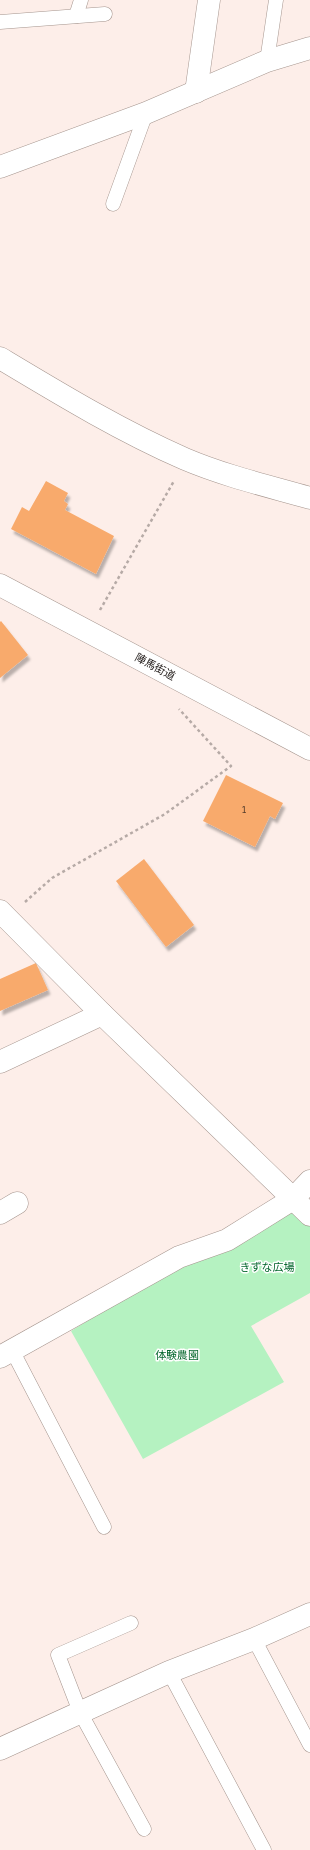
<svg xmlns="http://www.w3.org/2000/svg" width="310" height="1850" viewBox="0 0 310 1850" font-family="'Varela Round','Noto Sans JP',sans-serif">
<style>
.green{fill:#b5f2c1}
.building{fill:#f8aa6c;filter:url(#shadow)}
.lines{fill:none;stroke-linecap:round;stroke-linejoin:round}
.lane-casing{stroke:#a5958e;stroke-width:15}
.street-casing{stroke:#a5958e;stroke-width:23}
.secondary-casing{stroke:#a5958e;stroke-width:23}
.path{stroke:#b6aaa6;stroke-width:2.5;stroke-dasharray:3 3;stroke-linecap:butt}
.lane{stroke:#fff;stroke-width:14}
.street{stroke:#fff;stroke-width:22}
.secondary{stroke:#fff;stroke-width:22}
.labels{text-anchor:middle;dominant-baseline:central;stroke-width:3;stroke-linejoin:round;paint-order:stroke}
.number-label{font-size:9px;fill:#543c2b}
.street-label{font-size:11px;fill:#1d1715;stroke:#fff}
.park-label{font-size:11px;fill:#06672e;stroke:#fff}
</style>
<defs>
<filter id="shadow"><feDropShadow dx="2.5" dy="4.5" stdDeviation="1" flood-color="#0004"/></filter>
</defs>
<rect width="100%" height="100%" fill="#fdeee9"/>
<polygon class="green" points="293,1199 310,1215 310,1293 251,1326 284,1382 143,1459 71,1331 206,1248"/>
<g class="building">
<polygon points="46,481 68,493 64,501 68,504 65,510 114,536 96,574 11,529 22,507 29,511"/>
<polygon points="1,621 28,655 0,678 0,622"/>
<polygon points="226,775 283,803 275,819 270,816 255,847 203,821"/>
<polygon points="144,859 194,925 166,947 116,881"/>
<polygon points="36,963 48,990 0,1011 0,979"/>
</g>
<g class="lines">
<defs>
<g id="lane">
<polyline points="76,16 81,0"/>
<polyline points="0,22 105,14"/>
<polyline points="267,61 276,0"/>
<polyline points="113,204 146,113"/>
<polyline points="12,1350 104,1527"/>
<polyline points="131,1623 58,1655 80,1712 144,1829"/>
<polyline points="254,1639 310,1745"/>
<polyline points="169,1672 264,1850"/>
</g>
<g id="street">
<polyline points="196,92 209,0"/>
<polyline points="0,167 146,113 267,61 310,48"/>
<path d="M0,358C60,394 121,431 185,459C225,476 268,486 310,498"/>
<polyline points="0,911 102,1014 310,1215"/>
<polyline points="0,1062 102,1014"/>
<polyline points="0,1213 17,1203"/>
<polyline points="0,1357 179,1257 227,1240 293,1199 310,1181"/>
<polyline points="0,1749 169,1672 254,1639 310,1614"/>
</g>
<polyline id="secondary" points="0,585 310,749"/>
</defs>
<use href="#lane" class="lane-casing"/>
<use href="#street" class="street-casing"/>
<use href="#secondary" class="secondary-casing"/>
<g class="path">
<polyline points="100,610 174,481"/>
<polyline points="25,902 52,878 165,814 231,766 179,709"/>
</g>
<use href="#lane" class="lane"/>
<use href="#street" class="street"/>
<use href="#secondary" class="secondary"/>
</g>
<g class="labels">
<g class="number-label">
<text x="244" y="810">1</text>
</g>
<g class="street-label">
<text transform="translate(155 667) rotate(28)">陣馬街道</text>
</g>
<g class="park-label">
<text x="267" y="1267">きずな広場</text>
<text x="177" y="1355">体験農園</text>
</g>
</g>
</svg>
